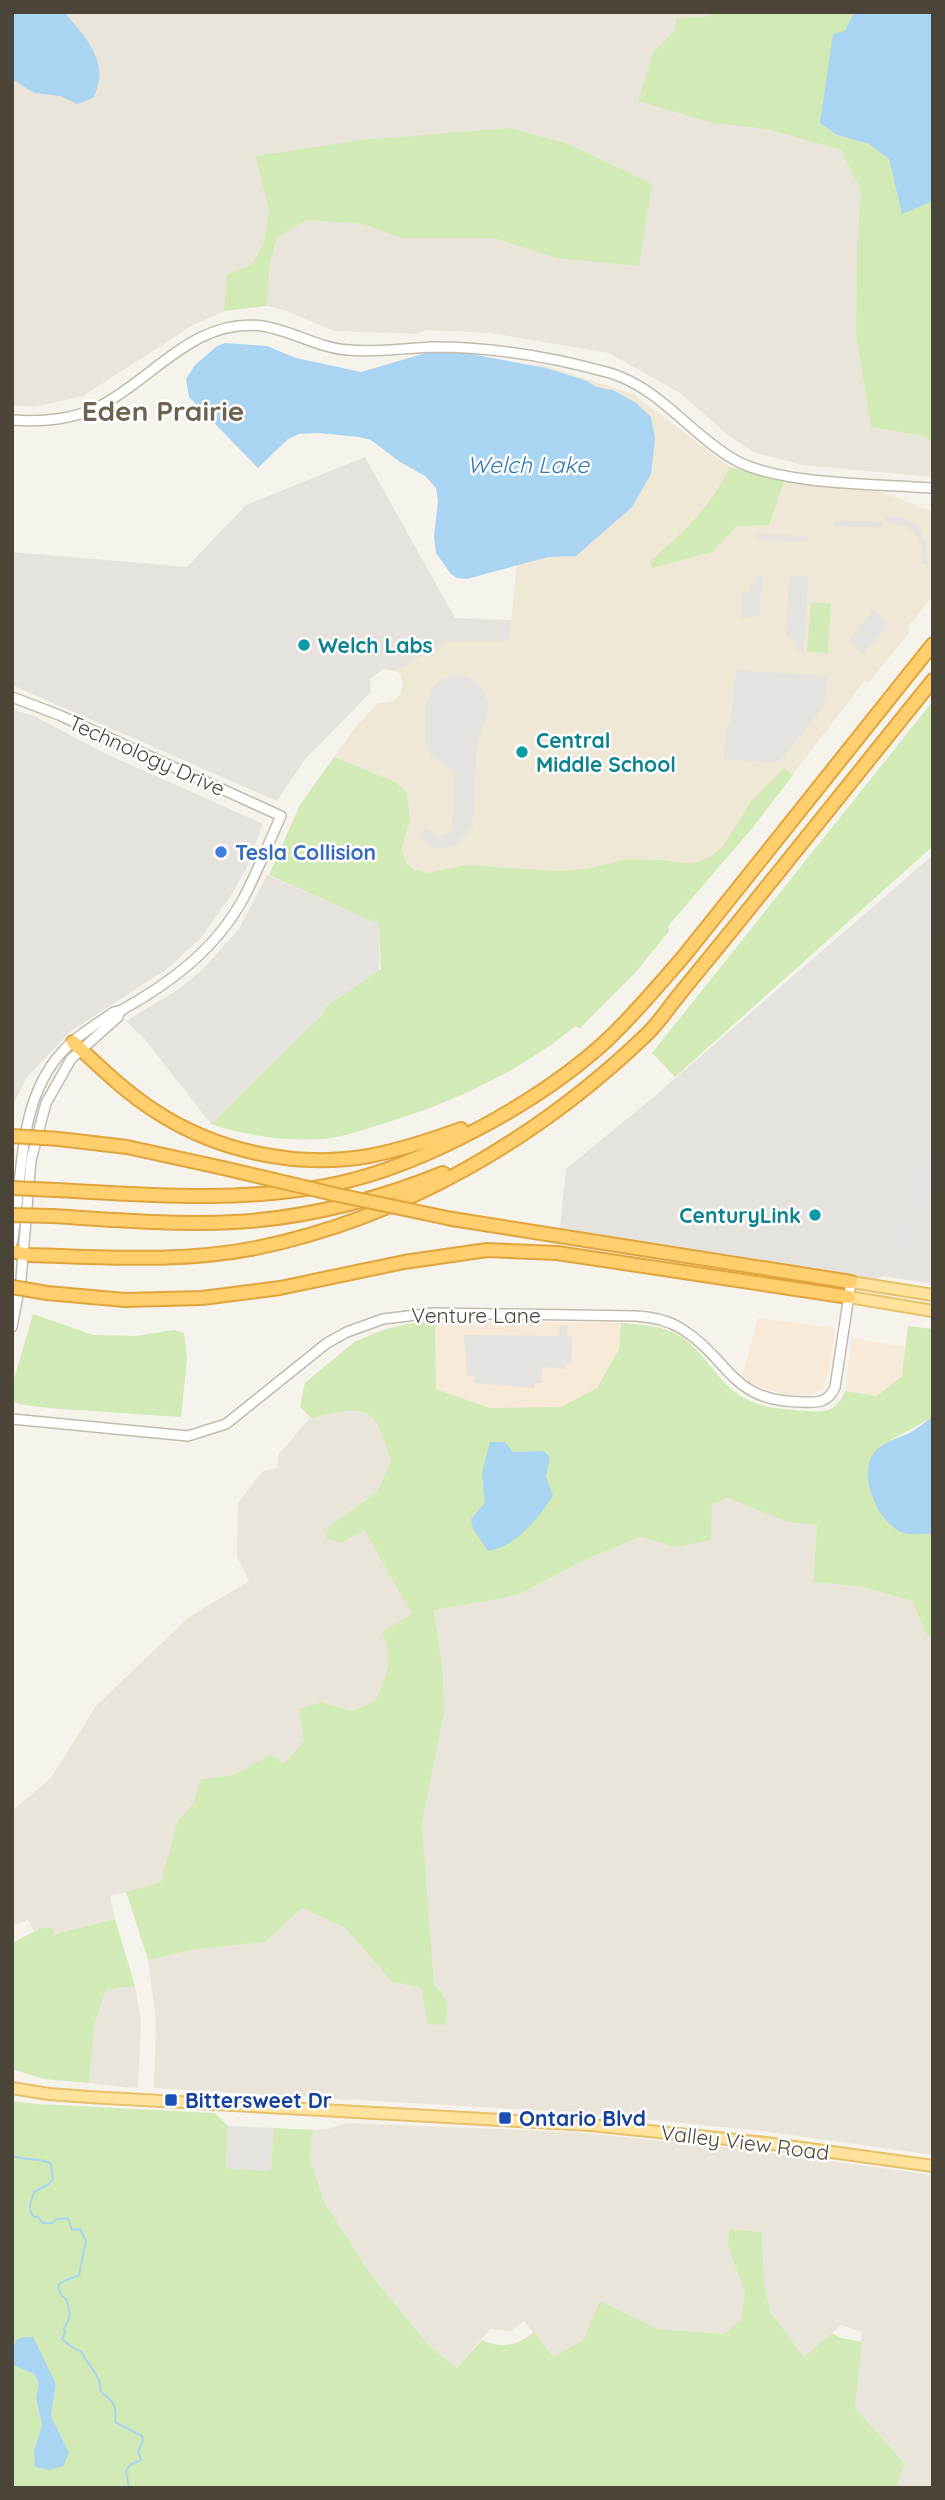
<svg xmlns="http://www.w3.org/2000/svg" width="945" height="2500" viewBox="0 0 945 2500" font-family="Quicksand,sans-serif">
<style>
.residential{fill:#eae5da}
.commercial{fill:#f7ead8}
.industrial{fill:#e6e2dd}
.education{fill:#efe8d6}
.green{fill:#d2eab5;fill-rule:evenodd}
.parking{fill:#e5e3e0}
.water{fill:#a9d4f2}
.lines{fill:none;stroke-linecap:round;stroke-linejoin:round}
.stream{stroke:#a9d4f2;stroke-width:2}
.minor-casing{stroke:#c2bbae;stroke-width:12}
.major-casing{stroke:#e6c16a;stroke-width:14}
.highway-casing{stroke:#e0a43c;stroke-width:16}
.minor{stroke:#fff;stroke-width:9}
.major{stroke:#ffe39c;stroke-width:10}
.highway{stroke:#ffcf6e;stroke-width:12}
.highway-bridge-casing{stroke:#e0a43c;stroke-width:16;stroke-linecap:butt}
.highway-bridge{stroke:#ffcf6e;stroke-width:12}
.culture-dot{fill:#0f9aa8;stroke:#fff;stroke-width:2.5}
.shop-dot{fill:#3f7fe0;stroke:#fff;stroke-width:2.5}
.transit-dot{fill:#1a4fb4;stroke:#fff;stroke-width:2.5}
.labels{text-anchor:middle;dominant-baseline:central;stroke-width:5;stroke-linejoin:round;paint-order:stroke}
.culture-label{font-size:21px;font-weight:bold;fill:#0d838f;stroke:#fff;text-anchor:start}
.street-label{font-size:21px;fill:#4b4439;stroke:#fff}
.shop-label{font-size:21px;font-weight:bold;fill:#366cbe;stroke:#fff;text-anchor:start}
.transit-label{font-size:21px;font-weight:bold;fill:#164399;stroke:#fff;text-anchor:start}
.water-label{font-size:23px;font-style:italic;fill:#2e7ab2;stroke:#fff}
.district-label{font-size:28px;font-weight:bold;fill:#6e6250;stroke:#fff}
</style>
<rect width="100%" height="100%" fill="#f6f3ec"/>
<g class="residential">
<polygon points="12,12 715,12 706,16 676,19 675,30 653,52 713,123 766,129 841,150 861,191 857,242 856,336 871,427 923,436 933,442 933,477 802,465 753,452 728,435 680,393 609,353 490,333 427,330 417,334 334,331 287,311 267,306 270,263 277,238 306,220 362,224 402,238 493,238 556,258 255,157 269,211 263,244 251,265 227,275 224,311 193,325 83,396 35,407 12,405"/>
<polygon points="352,1408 372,1416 383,1435 391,1462 377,1492 329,1526 341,1543 364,1530 413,1614 389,1648 390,1666 375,1701 352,1711 321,1702 299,1710 304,1742 284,1763 270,1756 233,1775 201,1779 194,1803 178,1821 161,1883 110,1896 115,1919 53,1934 41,1928 34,1931 28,1920 12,1925 12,1811 51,1778 96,1706 189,1617 249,1581 237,1557 238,1503 263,1471 277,1468 279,1454 310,1418"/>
<polygon points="728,1498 787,1522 817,1525 813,1582 862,1587 912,1601 927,1636 933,1636 933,2155 762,2131 582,2113 154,2088 156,2021 148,1960 196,1949 265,1942 302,1908 345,1928 392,1982 421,1988 427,2024 447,2001 434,1983 422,1824 444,1714 443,1672 434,1609 518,1595 580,1562 640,1537 676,1547 712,1504"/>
<polygon points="135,1986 141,2019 138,2087 131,2088 89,2083 95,2023 106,1990"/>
<polygon points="347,2123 573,2132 735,2148 933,2175 933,2488 895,2488 905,2464 855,2408 862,2332 841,2325 804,2358 771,2313 764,2284 762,2232 729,2229 728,2248 745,2292 741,2319 724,2334 658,2329 601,2302 583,2340 553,2357 524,2321 511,2331 490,2329 457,2368 431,2348 371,2275 324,2202 310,2157 313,2130 328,2129"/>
</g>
<g class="commercial">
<polygon points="758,1318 835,1328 832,1354 824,1389 811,1395 785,1395 752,1384 742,1377"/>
<polygon points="435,1321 621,1323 619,1349 597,1388 561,1407 490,1408 436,1389"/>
<polygon points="852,1338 906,1347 902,1376 877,1396 845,1391"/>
</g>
<g class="industrial">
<polygon points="365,457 455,618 511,620 509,641 448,641 396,671 383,669 370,679 371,692 306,758 277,801 12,685 12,552 187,567 246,505"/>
<polygon points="12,709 36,717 102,752 263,824 247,867 232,894 199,940 167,969 71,1031 27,1077 12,1107"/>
<polygon points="933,855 933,1284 882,1276 869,1285 559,1237 566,1169 650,1100"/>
<polygon points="267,875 380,924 379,970 327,1005 323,1014 211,1124 144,1038 126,1021 179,989 202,970 239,929"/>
<polygon points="228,2126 274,2128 270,2171 226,2168"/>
</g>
<polygon class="education" points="537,363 633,394 730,467 784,481 882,492 933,512 933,596 909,625 909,633 869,682 864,681 753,827 668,926 669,931 634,974 580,1028 575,1026 556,1042 514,1069 473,1090 429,1109 349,1134 323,1139 290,1137 250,1133 211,1124 323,1014 326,1006 381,969 379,924 269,875 300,805 355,728 377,704 393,701 400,695 403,685 400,674 396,671 448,641 509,641"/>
<g class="green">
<path d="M715,12H854C837,48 827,84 820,123L837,135L869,144L889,159L902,213L933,201V442L923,436L871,427L856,336L857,242L861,191L841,150L766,129L713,123L638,101L653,52L675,30L676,19L706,16Z"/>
<polygon points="509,128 568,144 652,184 639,266 556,258 493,238 402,238 362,224 306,220 277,238 270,263 267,306 224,311 227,275 251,265 263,244 269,211 255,156 362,140"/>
<path d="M730,467L784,481L769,525L737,526L712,552L652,568L650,561C686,530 708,510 730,467Z"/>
<polygon points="811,602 831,604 828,653 807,652"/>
<polygon points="933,701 933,846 675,1077 652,1053"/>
<path d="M334,757L397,783L407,793L410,821L401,849L407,864L415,870L427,873L466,865L557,871L586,869L627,859L662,860L684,863L697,862L713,855L723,846L752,800L784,768L793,775L753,827L668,926L669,931L634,974L580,1028L575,1026C519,1072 454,1101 385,1123C365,1129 344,1137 323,1139C287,1141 245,1136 211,1124L323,1014L326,1006L381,969L379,924L269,875L300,805Z"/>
<polygon points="33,1314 93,1335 136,1336 174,1330 184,1333 187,1359 181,1417 48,1408 19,1404 12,1400 12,1386"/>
<path d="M435,1321L436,1389L490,1408L561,1407L597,1388L619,1349L621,1323C642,1325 664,1325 683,1338C702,1352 714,1373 731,1389C752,1408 781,1409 807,1411C826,1413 838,1410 845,1391L877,1396L902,1376L908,1326L933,1329V1416C910,1434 866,1442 868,1476C869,1491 875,1498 887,1507C901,1518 914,1533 933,1534V1636H927L912,1601L862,1587L813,1582L817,1525L787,1522L728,1498L712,1504L711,1540L676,1547L640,1537L580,1562L518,1595L434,1610L443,1672L444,1714L422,1824L434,1983L447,2001L446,2025L427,2024L421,1988L392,1982L345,1928L302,1908L265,1942L196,1949L148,1960L126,1892L161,1882L178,1820L193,1804L201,1779L233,1775L270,1755L284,1763L304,1741L299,1709L321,1702L352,1711L375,1701C387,1672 395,1661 382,1632L412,1614L364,1530L341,1543L326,1538L329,1526L377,1492L391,1462C374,1403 366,1405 311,1418L300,1407L305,1383L354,1342L383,1330L406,1324ZM543,1451L546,1476L471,1519L486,1503L513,1452Z"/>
<polygon points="115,1919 135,1986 106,1990 95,2023 89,2083 44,2079 12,2069 12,1943 41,1928 52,1928 54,1934"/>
<path d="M12,2101L37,2104L215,2113L228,2126L226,2168L270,2171L274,2128L313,2130L310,2157L324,2202L371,2275L431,2348L457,2368L482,2340C502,2349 517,2346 534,2332L553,2357L583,2340L600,2301L658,2329L724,2334L741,2319L745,2292L728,2248L729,2229L762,2232L764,2284L771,2313L804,2357L832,2333L841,2338L862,2342L855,2408L905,2464L895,2488H12V2362L15,2366L34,2374L39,2383L36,2398L42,2426L34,2451L69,2453L51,2416L56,2384L47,2368L16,2340L12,2348Z"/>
</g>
<g class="parking">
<polygon points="885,516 903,518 916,525 926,541 928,564 922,564 922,549 919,538 907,526 884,522 880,528 833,526 836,520 884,522"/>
<polygon points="757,534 808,536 807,542 757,539"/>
<polygon points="789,575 808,576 804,651 798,651 791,637 786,636"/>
<polygon points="757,576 763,577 760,616 741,618 742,592 748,592"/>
<polygon points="873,610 889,624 863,654 848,641"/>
<polygon points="735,670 828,676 824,706 781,760 773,763 724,759 725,731 731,722"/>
<polygon points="459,675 468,677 481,686 489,705 489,712 477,741 473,827 454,847 433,849 417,837 426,828 436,836 445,835 452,828 454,778 450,770 430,755 425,741 425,706 434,685 442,679"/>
<polygon points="140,842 195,866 193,871 137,847"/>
<polygon points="933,882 933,939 909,911 916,906 911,900"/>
<polygon points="922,1149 933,1151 933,1170 925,1221 914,1220 909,1258 890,1255 894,1221 901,1220 893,1216 887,1217 894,1205 901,1212 906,1209 910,1194 909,1190 904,1189"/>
<polygon points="560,1325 568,1326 567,1336 573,1337 571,1364 566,1363 565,1369 543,1367 541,1383 535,1383 535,1388 475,1383 474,1376 467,1376 464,1335 559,1336"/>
</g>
<g class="water">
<path d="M12,12H64C85,36 112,64 93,98L77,104L60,96L34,93L12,79Z"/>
<polygon points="854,12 933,12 933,201 902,214 889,159 869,144 837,135 820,123 833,34 845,31"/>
<polygon points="225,343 267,346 296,358 361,372 426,353 450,350 546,368 587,381 596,387 613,390 636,403 651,417 655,438 651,474 632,507 576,556 548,557 467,579 457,578 451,574 436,553 434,537 438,501 436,488 425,476 400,462 371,440 359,437 318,433 299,434 288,439 258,468 189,397 186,379 195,365 217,346"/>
<path d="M933,1416V1534C923,1533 909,1536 901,1532C878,1522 857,1475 874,1453C883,1441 898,1439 911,1432C919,1427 926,1422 933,1416Z"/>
<path d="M490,1442H505L513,1452L544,1451L550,1458L546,1476L553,1496C538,1518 516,1547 488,1551L473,1529L471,1519L485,1503L482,1473Z"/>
<path d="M24,2337H33L56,2384L51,2416L69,2453L63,2466L49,2470L35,2467L34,2451L42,2425L36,2398L39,2383L34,2374L15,2366C10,2358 12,2348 16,2340Z"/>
</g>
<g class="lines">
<path class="stream" d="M12,2144L13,2156C25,2161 41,2157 51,2164L53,2179L49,2184L34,2192C31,2202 27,2209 34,2217H38L43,2223H52L57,2219L68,2218L72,2230L80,2229L86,2241L79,2275L60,2283L58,2287L61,2295L66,2299C70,2311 72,2317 64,2328L65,2332L62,2339C65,2342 77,2351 82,2352C85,2362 97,2372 99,2381C100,2385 100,2389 101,2392C114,2401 117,2407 115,2422L142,2436L143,2441L138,2451L141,2460L130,2465L126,2471L129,2488"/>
<defs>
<g id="minor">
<path d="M12,420C43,422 72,420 100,406C153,379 195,317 262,326C291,330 318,348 348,350C376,353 405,348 433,347C492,347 553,357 610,373C660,388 691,435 735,460C779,485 880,484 933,488"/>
<path d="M12,697L59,715L281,816C268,844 257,873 243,899C215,950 169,984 120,1011L114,1012C97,1024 76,1036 62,1052C16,1102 23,1181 12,1244"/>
<polyline points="12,1327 21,1279 31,1160 46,1103 71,1059 118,1017 120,1011"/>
<path d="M12,1419L188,1436L226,1424L327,1343L347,1332L383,1319L433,1313L636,1316C652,1317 668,1320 682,1329C732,1361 730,1402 803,1402C818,1403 829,1402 835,1387L851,1282"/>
</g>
<g id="major">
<polyline points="851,1282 933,1295"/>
<polyline points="849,1297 933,1311"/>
<polyline points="12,2088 49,2094 89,2097 590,2125 766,2143 933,2166"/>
</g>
<g id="highway">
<path d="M73,1042C99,1066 125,1092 155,1111C216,1151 296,1169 369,1156C400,1150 431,1140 461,1129"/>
<polyline points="59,1139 127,1147 223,1168"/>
<path d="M56,1190C148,1195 244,1203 335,1184C424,1165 538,1103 605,1042C633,1016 658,986 684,956L933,644"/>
<path d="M53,1216C113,1220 174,1225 235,1222C307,1218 376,1200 443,1173"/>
<polyline points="452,1219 851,1282"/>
<path d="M12,1251L29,1255C105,1257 180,1263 256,1248C403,1218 539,1138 646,1035C659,1023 668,1008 679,995C699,970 720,945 740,920C804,840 868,760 933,680"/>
<polyline points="47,1293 125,1300 202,1298 280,1288 404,1262 487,1250 557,1253 849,1297"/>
</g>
</defs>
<use href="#minor" class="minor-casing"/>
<use href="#major" class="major-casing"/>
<use href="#highway" class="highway-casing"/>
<use href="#minor" class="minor"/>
<use href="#major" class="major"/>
<use href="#highway" class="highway"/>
<defs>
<g id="highway-bridge">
<polyline points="12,1136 59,1139"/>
<polyline points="223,1168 338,1195 452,1219"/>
<polyline points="12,1188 56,1190"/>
<polyline points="12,1215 53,1216"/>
<polyline points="12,1287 47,1293"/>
</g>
</defs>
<use href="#highway-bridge" class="highway-bridge-casing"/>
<use href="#highway-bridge" class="highway-bridge"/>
</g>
<g class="culture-dot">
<circle cx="304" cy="645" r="7"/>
<circle cx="522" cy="752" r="7"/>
<circle cx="815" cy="1215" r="7"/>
</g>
<circle class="shop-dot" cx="221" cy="852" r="7"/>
<g class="transit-dot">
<rect x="164" y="2093" width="14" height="14" rx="3.5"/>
<rect x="498" y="2111" width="14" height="14" rx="3.5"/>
</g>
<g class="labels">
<g class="culture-label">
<text x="318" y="645">Welch Labs</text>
<text x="536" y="740">Central<tspan x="536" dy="24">Middle School</tspan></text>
<text x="801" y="1215" text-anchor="end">CenturyLink</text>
</g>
<g class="street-label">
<text transform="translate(147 755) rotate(24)">Technology Drive</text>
<text x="476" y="1315">Venture Lane</text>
<text transform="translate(745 2142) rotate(7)">Valley View Road</text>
</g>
<g class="shop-label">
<text x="235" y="852">Tesla Collision</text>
</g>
<g class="transit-label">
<text x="185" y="2100">Bittersweet Dr</text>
<text x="519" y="2118">Ontario Blvd</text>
</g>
<g class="water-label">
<text x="528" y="464">Welch Lake</text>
</g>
<g class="district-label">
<text x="163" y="410">Eden Prairie</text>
</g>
</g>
<rect width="945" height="2500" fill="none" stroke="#4b4439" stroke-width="28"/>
</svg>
